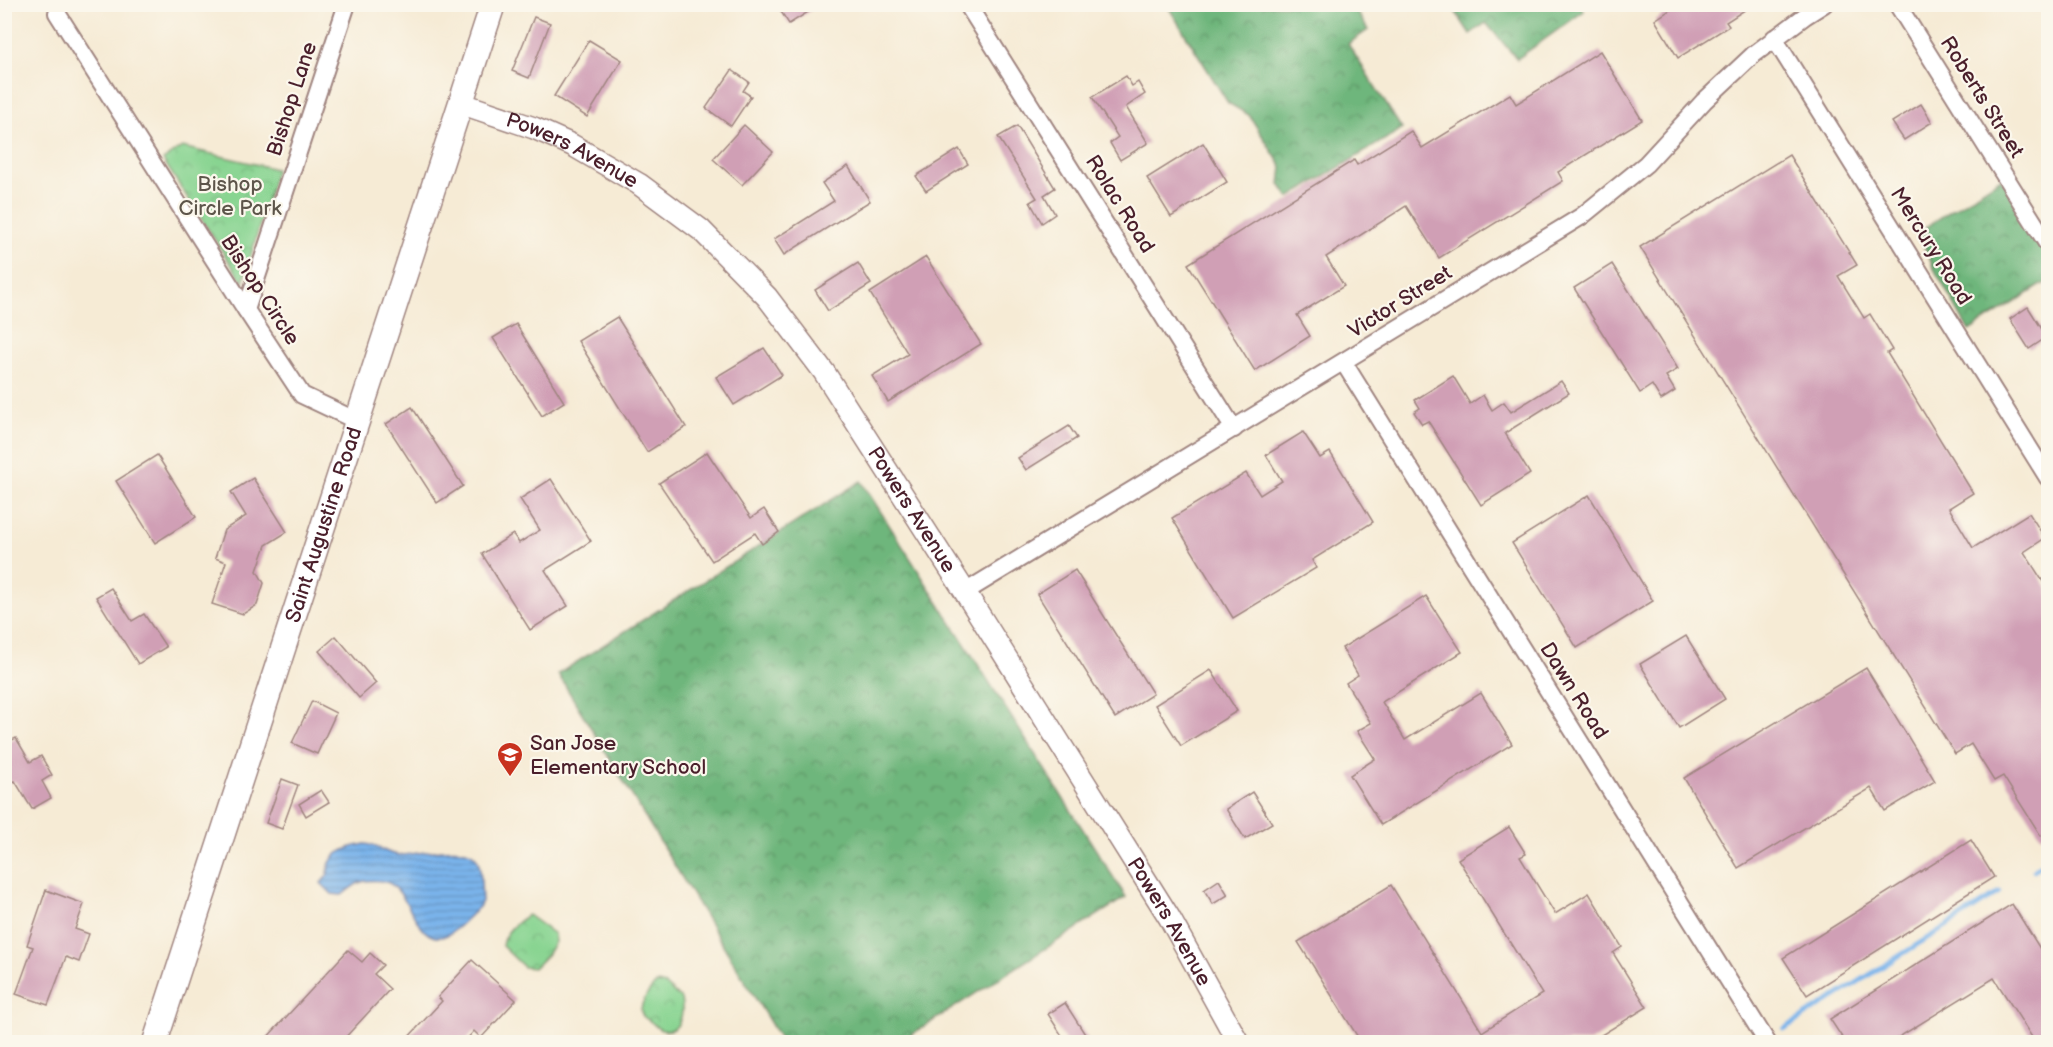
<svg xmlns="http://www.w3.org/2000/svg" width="2053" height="1047" viewBox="0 0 2053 1047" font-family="'Balsamiq Sans',sans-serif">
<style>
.forest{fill:url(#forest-crowns);stroke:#5c6a53;stroke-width:1.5}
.park{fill:url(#park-crowns);stroke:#697a5e;stroke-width:1.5}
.water{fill:url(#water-rules);stroke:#626a8b;stroke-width:1.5}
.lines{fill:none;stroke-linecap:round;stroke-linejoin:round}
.stream{stroke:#7ab4eb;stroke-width:4.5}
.building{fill:#d09fb5}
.minor-casing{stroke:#a08580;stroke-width:20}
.tertiary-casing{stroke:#a08580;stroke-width:24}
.secondary-casing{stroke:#a08580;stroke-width:27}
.minor{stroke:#fff;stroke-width:16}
.tertiary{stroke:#fff;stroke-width:21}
.secondary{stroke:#fff;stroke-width:24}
.labels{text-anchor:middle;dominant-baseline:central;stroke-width:4.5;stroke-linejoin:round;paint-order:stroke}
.street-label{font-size:21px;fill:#4a1f2b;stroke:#fbf7ec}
.park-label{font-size:21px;fill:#5d554a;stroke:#fbf7ec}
.poi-label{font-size:21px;fill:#4a1f2b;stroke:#fbf7ec;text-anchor:start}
</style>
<defs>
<pattern id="forest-crowns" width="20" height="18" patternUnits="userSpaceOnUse" patternTransform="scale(1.5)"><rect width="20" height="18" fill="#6eb67b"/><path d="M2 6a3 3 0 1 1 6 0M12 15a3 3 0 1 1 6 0" fill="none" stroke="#5c9365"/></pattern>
<pattern id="park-crowns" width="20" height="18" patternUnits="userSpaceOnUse" patternTransform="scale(1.5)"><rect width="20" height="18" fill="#88d491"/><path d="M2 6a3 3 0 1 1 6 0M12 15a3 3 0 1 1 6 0" fill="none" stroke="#77b67d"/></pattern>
<pattern id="water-rules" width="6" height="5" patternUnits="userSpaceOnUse" patternTransform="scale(1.5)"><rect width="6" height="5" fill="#7ab4eb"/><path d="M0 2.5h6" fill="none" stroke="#6692bf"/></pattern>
</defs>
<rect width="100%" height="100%" fill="#fbf7ec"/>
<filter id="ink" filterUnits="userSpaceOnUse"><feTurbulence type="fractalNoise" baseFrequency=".0167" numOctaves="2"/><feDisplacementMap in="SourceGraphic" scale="12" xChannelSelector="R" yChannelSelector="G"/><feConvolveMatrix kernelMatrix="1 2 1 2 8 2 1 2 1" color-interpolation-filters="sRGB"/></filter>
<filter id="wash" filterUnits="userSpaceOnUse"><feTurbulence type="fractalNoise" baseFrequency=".008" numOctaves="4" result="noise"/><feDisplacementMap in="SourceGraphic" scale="24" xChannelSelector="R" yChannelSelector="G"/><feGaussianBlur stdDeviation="1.35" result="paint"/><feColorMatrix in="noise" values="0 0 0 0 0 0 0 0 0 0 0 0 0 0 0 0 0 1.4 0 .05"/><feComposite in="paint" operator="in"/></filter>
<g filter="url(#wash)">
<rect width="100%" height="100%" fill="#f6ebd5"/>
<g class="forest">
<polygon points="1579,4 1584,11 1517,59 1486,23 1470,34 1451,5"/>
<polygon points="1167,5 1353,5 1368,30 1348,44 1402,129 1289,198 1280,184 1282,167 1249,115 1228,103"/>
<polygon points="2001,178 2048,255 2048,281 1969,331 1933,267 1918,232"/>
<polygon points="861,481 1126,897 900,1042 782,1042 558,674"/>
</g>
<g class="park">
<polygon points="182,147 276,169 243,283 163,160"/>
<path d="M528,915L554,934L555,942L547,955L534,968L524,967L502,946C503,933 518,921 528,915Z"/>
<path d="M657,983L665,985L681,999C684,1012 681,1034 662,1030C658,1029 655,1025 651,1022C649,1020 644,1018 643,1016C636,1007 650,989 657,983Z"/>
</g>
<path class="water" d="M365,844C378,845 387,855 400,855C418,855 467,840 477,859C482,867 481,891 482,901L479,907C469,916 459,929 447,935C418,949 410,893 389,883C383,880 368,880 361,882C355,884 347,891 342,895L332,894L321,883L328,875C327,853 348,847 365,844Z"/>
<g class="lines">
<g class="stream">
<polyline points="2034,870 2048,860"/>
<polyline points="1784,1029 2000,892"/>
</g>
</g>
<g id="blocks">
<g class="building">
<polygon points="776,4 821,4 789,24"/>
<polygon points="1679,4 1754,4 1726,22 1729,26 1678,58 1655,20"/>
<polygon points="534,17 550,23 529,78 512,71"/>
<polygon points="589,40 622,60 587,117 554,96"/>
<polygon points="1600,51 1642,120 1558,172 1563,181 1439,258 1406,206 1326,257 1344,286 1297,315 1310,336 1255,371 1188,264 1354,160 1357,165 1411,131 1422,148 1510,94 1516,104"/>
<polygon points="732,70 749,82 743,91 751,96 731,126 706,108"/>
<polygon points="1126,76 1132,86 1138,82 1145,94 1126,107 1148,143 1120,160 1110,143 1118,137 1092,97"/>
<polygon points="1921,104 1932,122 1904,140 1892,122"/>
<polygon points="744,125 773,152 742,185 713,159"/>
<polygon points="1017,126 1055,188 1044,195 1055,214 1042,223 1030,202 1037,198 998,137"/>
<polygon points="1203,143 1227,182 1171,217 1147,178"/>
<polygon points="959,149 968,164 926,191 916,176"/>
<polygon points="1789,155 1857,265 1838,276 1864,318 1870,314 1892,350 1887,353 1973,493 1949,508 1973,548 2029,513 2045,538 2024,552 2049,591 2049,831 2041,836 2003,776 1994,781 1971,744 1955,754 1640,247"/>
<polygon points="848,166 870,201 784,255 774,239 834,201 822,183"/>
<polygon points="926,257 981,344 888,402 872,376 908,354 870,293"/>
<polygon points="858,263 871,284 828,311 815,290"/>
<polygon points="1612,264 1678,369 1666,376 1675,391 1661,400 1652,385 1640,393 1574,288"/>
<polygon points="2028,307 2047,337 2029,349 2010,319"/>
<polygon points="617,317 686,427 647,452 578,341"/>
<polygon points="516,324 564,402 542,416 493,338"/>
<polygon points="764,348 782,375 734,405 716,377"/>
<polygon points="1453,376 1470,404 1483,395 1492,410 1504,402 1511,412 1561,381 1569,393 1505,433 1530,474 1481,505 1428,421 1422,424 1414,412 1420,408 1415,400"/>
<polygon points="412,407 463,486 437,503 386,424"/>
<polygon points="1069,426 1077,438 1026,470 1018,458"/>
<polygon points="1303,432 1320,458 1330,452 1373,522 1312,560 1316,568 1233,618 1172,518 1246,473 1260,495 1282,481 1266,455"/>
<polygon points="707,452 751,518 764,509 779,532 762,544 755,533 712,561 659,483"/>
<polygon points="157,455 196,517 155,543 116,481"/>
<polygon points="253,478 287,532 266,545 257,571 264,583 257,605 243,614 212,604 226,562 215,558 224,530 246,516 231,492"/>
<polygon points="551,479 591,541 545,570 568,606 530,630 482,554 513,534 519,543 540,530 520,499"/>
<polygon points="1589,495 1653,601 1577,648 1512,543"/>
<polygon points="1075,570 1153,694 1115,718 1037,594"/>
<polygon points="111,588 132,621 144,614 166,647 138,664 96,597"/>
<polygon points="1426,596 1462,652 1382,702 1405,740 1481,693 1512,744 1381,825 1350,775 1375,759 1357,731 1371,723 1346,683 1358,675 1342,648"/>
<polygon points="336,636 376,683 359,698 319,651"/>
<polygon points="1686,636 1725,699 1679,728 1640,664"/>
<polygon points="1866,668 1935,781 1885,811 1871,788 1738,868 1684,778"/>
<polygon points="1211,670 1237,711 1181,746 1155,705"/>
<polygon points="312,701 336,713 317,754 292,743"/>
<polygon points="16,738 30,762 41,756 52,775 42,781 51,798 32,809 15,781 10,783 4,774 4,744"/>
<polygon points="282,779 298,785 282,829 266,823"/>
<polygon points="321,790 329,802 306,816 299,804"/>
<polygon points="1252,792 1272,823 1245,839 1226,809"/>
<polygon points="1509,827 1526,854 1520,857 1555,914 1589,893 1622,947 1613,953 1647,1007 1590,1042 1361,1042 1298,942 1391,885 1482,1032 1542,994 1458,859"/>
<polygon points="1971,840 1994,877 1807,995 1783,958"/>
<polygon points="1219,880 1228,895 1213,904 1204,890"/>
<polygon points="46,890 84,904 75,929 89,934 79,962 66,957 48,1005 16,994 33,947 27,945"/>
<polygon points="2012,904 2049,963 2049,1042 2035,1042 1994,978 1891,1042 1845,1042 1830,1019"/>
<polygon points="348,950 362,962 370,953 383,965 374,974 390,989 341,1042 263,1042"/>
<polygon points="472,960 516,1000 481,1038 474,1031 464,1042 404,1042 442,1001 438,997"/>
<polygon points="1065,1003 1090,1042 1066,1042 1048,1014"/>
</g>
</g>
</g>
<g filter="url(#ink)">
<use href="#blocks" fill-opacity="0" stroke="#a08580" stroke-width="1.5"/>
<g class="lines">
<defs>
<g id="minor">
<polyline points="60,4 57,13 246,310 302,395 357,421"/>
<polyline points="967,4 1234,429"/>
<polyline points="1897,4 2048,245"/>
<polyline points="1774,38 2048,478"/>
<polyline points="246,310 347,4"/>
<polyline points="1344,363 1767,1042"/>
<polyline points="965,592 1582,216 1646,164 1704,101 1753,55 1805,16 1824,4"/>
</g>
<g id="tertiary">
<path id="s1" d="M460,103L534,128L572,145L639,184L701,230L767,297L824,372L965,592L1169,917L1238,1042"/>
</g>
<g id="secondary">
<path id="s2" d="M155,1042L493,4"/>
</g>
</defs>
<use href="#minor" class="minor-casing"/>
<use href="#tertiary" class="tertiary-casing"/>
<use href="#secondary" class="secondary-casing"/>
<use href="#minor" class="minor"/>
<use href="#tertiary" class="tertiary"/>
<use href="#secondary" class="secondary"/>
</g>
</g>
<defs>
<symbol id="school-pin" viewBox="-11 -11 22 30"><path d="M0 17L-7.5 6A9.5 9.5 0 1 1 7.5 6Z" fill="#c8321e" stroke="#fbf7ec"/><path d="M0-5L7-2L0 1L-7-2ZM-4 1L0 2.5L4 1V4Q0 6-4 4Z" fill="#fff"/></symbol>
</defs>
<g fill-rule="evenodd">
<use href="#school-pin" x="495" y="740" width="30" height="40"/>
</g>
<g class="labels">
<g class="street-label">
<text transform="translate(1982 97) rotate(58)">Roberts Street</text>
<text transform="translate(292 99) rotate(-72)">Bishop Lane</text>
<text stroke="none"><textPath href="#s1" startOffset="122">Powers Avenue</textPath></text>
<text transform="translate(1120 204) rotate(58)">Rolac Road</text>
<text transform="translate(1931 246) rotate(58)">Mercury Road</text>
<text transform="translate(260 290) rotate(57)">Bishop Circle</text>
<text transform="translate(1400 302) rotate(-32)">Victor Street</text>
<text stroke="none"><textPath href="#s1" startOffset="626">Powers Avenue</textPath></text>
<text stroke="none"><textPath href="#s2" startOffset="544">Saint Augustine Road</textPath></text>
<text transform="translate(1574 691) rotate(58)">Dawn Road</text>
<text stroke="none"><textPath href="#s1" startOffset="1112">Powers Avenue</textPath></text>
</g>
<g class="park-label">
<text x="230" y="184">Bishop<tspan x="230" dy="24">Circle Park</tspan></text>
</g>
<g class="poi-label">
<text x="530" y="743">San Jose<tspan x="530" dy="24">Elementary School</tspan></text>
</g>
</g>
<rect width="2053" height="1047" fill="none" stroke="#fbf7ec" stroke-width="24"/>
</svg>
